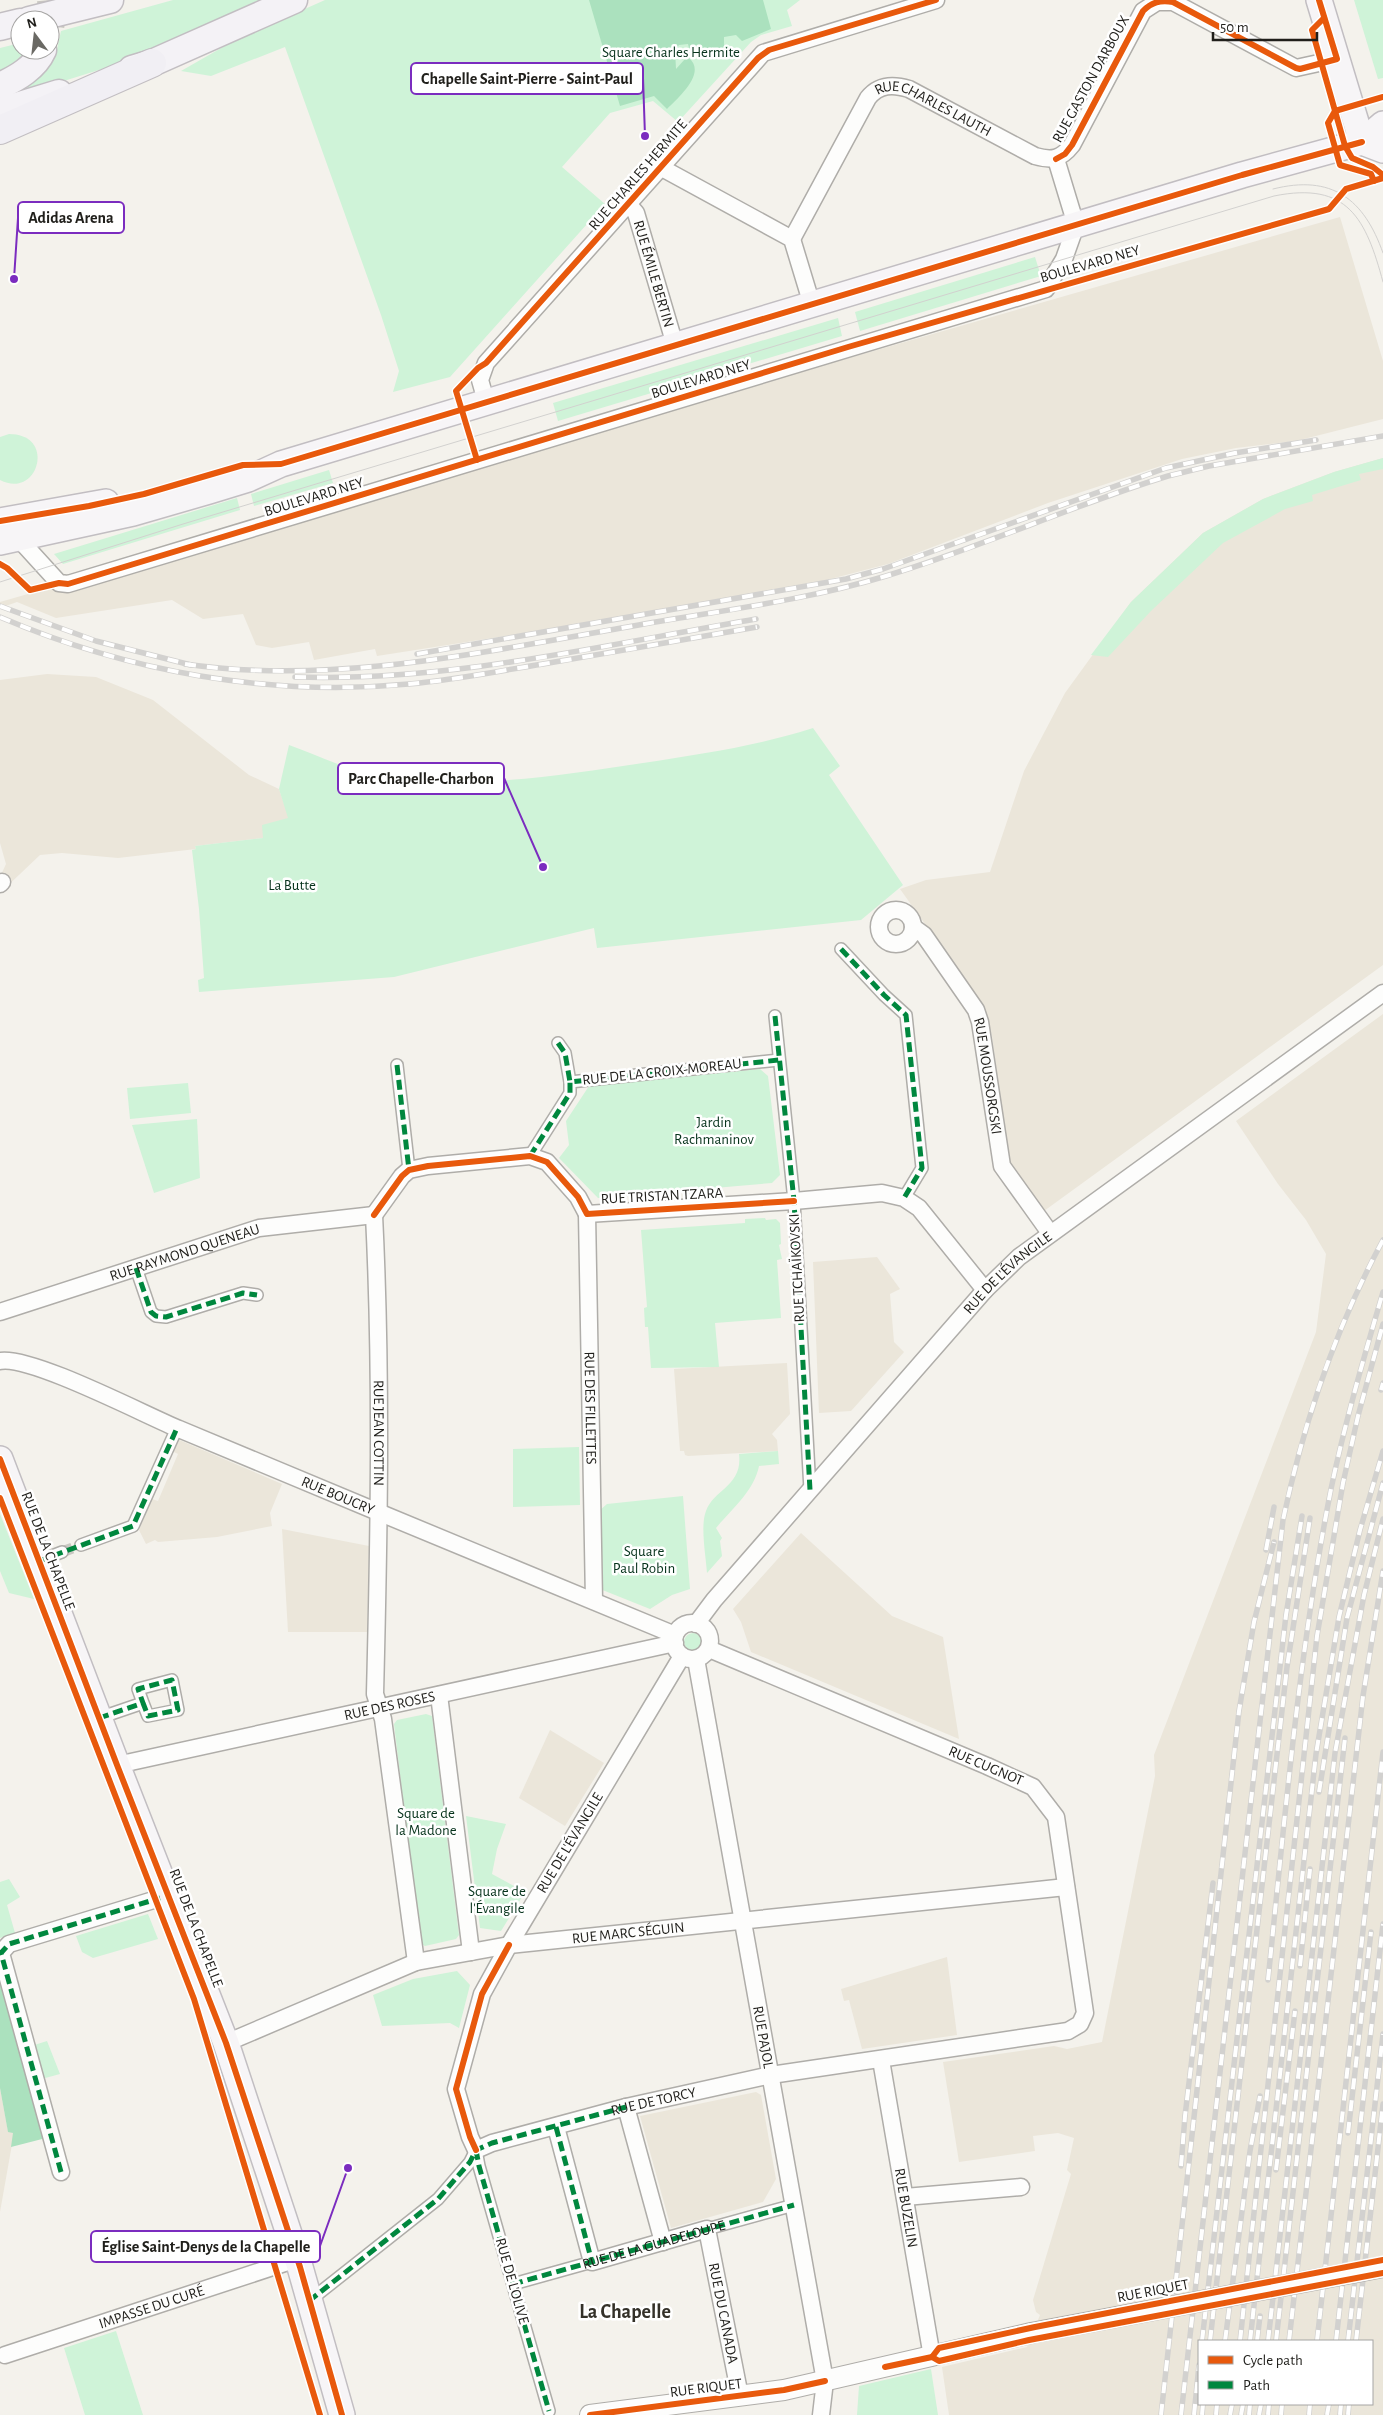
<svg xmlns="http://www.w3.org/2000/svg" width="1383" height="2415" viewBox="0 0 1383 2415" font-family="'Alegreya Sans',sans-serif">
<style>
.built{fill:#ebe6da;fill-rule:evenodd}
.green{fill:#cff3d8}
.forest{fill:#abe1be}
.lines{fill:none;stroke-linecap:round;stroke-linejoin:round}
.pedestrian-tunnel{stroke:#cac8c2;stroke-width:11;stroke-dasharray:11 5.5;stroke-linecap:butt}
.trunk-tunnel{stroke:#cac8c2;stroke-width:26;stroke-dasharray:26 13;stroke-linecap:butt}
.pedestrian-casing{stroke:#afada9;stroke-width:14}
.minor-casing{stroke:#afada9;stroke-width:19}
.tertiary-casing{stroke:#afada9;stroke-width:22}
.primary-casing{stroke:#c2bec2;stroke-width:28}
.trunk-casing{stroke:#c2bec2;stroke-width:29}
.motorway-casing{stroke:#c2bec2;stroke-width:30}
.pedestrian{stroke:#fdfdfc;stroke-width:11}
.minor{stroke:#fdfdfc;stroke-width:16}
.tertiary{stroke:#fdfdfc;stroke-width:20}
.primary{stroke:#f7f5f7;stroke-width:25}
.trunk{stroke:#f4f2f6;stroke-width:26}
.motorway{stroke:#f1eff4;stroke-width:28}
.tram{stroke:#d2d1cf;stroke-width:1}
.rail-casing{stroke:#d2d1cf;stroke-width:5.5}
.rail{stroke:#fff;stroke-width:4;stroke-dasharray:11;stroke-linecap:butt}
.tertiary-bridge-casing{stroke:#afada9;stroke-width:22;stroke-linecap:butt}
.tertiary-bridge{stroke:#fdfdfc;stroke-width:20}
.quiet{stroke:#00873e;stroke-width:5;stroke-dasharray:10 5;stroke-linecap:butt}
.cycleway-casing{stroke:#fff;stroke-width:9}
.cycleway{stroke:#e8590c;stroke-width:6}
.labels{text-anchor:middle;dominant-baseline:central;stroke-width:5;stroke-linejoin:round;paint-order:stroke}
.park-label{font-size:15px;fill:#07331c;stroke:#fff}
.street-label{font-size:15px;fill:#201f1b;stroke:#fff}
.district-label{font-size:20px;font-weight:bold;fill:#343129;stroke:#fff}
.leader{fill:none;stroke:#7b2cbf;stroke-width:2}
.callout-dot{fill:#7b2cbf;stroke:#fff;stroke-width:2}
.callout{fill:#fff;stroke:#7b2cbf;stroke-width:2}
.callout-label{font-size:16px;text-anchor:middle;font-weight:bold;fill:#201f1b}
</style>
<rect width="100%" height="100%" fill="#f4f2ec"/>
<g class="built">
<polygon points="1340,217 1383,361 1383,419 1296,441 1236,448 1182,459 1048,503 888,564 773,594 377,656 375,649 314,660 309,642 272,648 256,645 243,614 203,619 172,600 56,618 17,602 0,608 0,602"/>
<polygon points="1383,458 1383,965 1044,1211 1009,1161 992,1036 985,1008 900,889 926,880 990,872 1024,771 1065,693 1131,602 1203,533 1263,499 1334,472"/>
<polygon points="47,674 96,677 153,700 249,775 279,789 289,818 263,838 195,846 196,849 118,858 62,853 40,855 0,893 0,877 6,864 0,843 0,680"/>
<path d="M1383,1014V2415H949L942,2367L1027,2347L1040,2315L1036,2312L1033,2300L1071,2174L1067,2170L1074,2138L1058,2133L1033,2136L1035,2151L959,2162L943,2062L1054,2046L1067,2049L1102,2042L1155,1776L1154,1755L1316,1332L1326,1254L1306,1220L1278,1184L1236,1121ZM1199,2341H1372V2404H1199Z"/>
<polygon points="877,1257 900,1289 890,1294 894,1342 904,1352 851,1411 819,1413 813,1262"/>
<polygon points="787,1363 790,1414 772,1434 777,1440 778,1451 688,1456 685,1455 684,1451 680,1451 674,1369"/>
<polygon points="177,1439 282,1484 270,1513 272,1526 217,1537 158,1542 155,1540 146,1544 139,1530 152,1499 158,1501 178,1454 172,1451"/>
<polygon points="282,1529 369,1546 367,1632 288,1632"/>
<polygon points="801,1533 892,1616 943,1637 959,1739 751,1652 741,1622 733,1609"/>
<polygon points="550,1730 604,1763 565,1826 519,1798"/>
<polygon points="947,1957 957,2035 862,2049 849,2000 844,2001 841,1989"/>
<polygon points="0,2088 8,2131 14,2133 0,2212"/>
<polygon points="756,2092 761,2095 776,2179 763,2202 671,2228 640,2116"/>
</g>
<g class="green">
<polygon points="173,0 260,0 134,59 0,101 32,81 56,54 61,31"/>
<polygon points="325,0 800,0 787,10 792,26 761,35 751,42 678,122 653,101 610,113 562,167 605,204 450,377 393,392 399,371 381,315 285,47 211,76 181,71 237,39"/>
<polygon points="1354,0 1383,0 1383,78 1378,79"/>
<polygon points="20,43 20,50 27,50 12,66 0,72 0,48"/>
<polygon points="1035,257 1041,276 860,331 855,312"/>
<polygon points="838,318 842,336 558,421 553,403"/>
<path d="M9,434C57,434 38,500 0,480V437Z"/>
<polygon points="1383,458 1383,469 1359,474 1361,480 1312,495 1313,501 1285,509 1223,543 1151,611 1108,657 1091,655 1131,602 1203,533 1263,499 1334,472"/>
<polygon points="329,470 333,483 254,506 251,494"/>
<polygon points="237,498 240,510 63,564 54,554"/>
<path d="M813,728L840,766L829,775L903,885L861,920L597,948L594,928L394,977L199,992L198,980L204,978L199,909L192,850L196,849L195,846L263,838L262,825L288,818L279,789L289,745C312,753 336,765 360,771C454,793 549,777 643,763C701,754 757,746 813,728Z"/>
<polygon points="760,1069 768,1076 780,1175 772,1183 598,1198 559,1158 569,1145 566,1121 589,1086"/>
<polygon points="188,1083 191,1113 130,1119 127,1088"/>
<polygon points="197,1119 200,1178 154,1193 132,1125"/>
<polygon points="765,1218 766,1220 776,1219 780,1223 781,1244 779,1245 782,1259 777,1260 781,1318 715,1323 719,1367 651,1368 648,1327 645,1327 644,1308 647,1307 641,1230 745,1223 745,1219"/>
<polygon points="579,1447 580,1505 513,1507 513,1449"/>
<path d="M778,1451L779,1464L759,1466C754,1491 732,1509 716,1528L722,1538L720,1541L722,1556L707,1573C706,1557 700,1526 706,1511C714,1489 743,1486 739,1454Z"/>
<polygon points="683,1496 690,1589 672,1595 650,1609 600,1589 599,1511 607,1504"/>
<polygon points="0,1514 34,1599 9,1593 0,1571"/>
<circle cx="693" cy="1642" r="9"/>
<polygon points="426,1714 432,1716 459,1935 456,1939 425,1946 420,1943 394,1724 397,1720"/>
<polygon points="466,1816 506,1824 497,1849 492,1874 525,1892 501,1931 480,1928"/>
<polygon points="9,1879 20,1897 7,1905 15,1933 0,1938 0,1882"/>
<polygon points="148,1914 158,1939 93,1958 82,1952 76,1936"/>
<polygon points="457,1971 470,1985 459,2028 450,2023 382,2026 373,1995 413,1979"/>
<polygon points="47,2041 60,2074 38,2080 28,2047"/>
<polygon points="116,2331 143,2415 85,2415 64,2348"/>
<polygon points="931,2369 938,2415 857,2415 859,2386"/>
</g>
<g class="forest">
<path d="M589,0H763L771,29L742,41L736,35L724,37V51L719,55L708,57L702,48H689L688,44L679,45L675,50L676,69L685,59L689,58C707,73 678,98 667,109L654,96L620,106Z"/>
<polygon points="0,1979 46,2138 11,2147 13,2133 8,2132 0,2088"/>
</g>
<g class="lines">
<polyline class="pedestrian-tunnel" points="62,1552 81,1545"/>
<polyline class="trunk-tunnel" points="50,0 52,22 50,34"/>
<defs>
<g id="pedestrian">
<polyline points="841,949 884,995 906,1015 922,1168 904,1198"/>
<polyline points="775,1016 794,1201 810,1490"/>
<polyline points="558,1043 565,1053 570,1082"/>
<polyline points="397,1065 409,1170"/>
<polyline points="530,1156 570,1093 570,1082 779,1060"/>
<polyline points="136,1268 151,1312 156,1316 166,1317 243,1293 257,1295"/>
<polyline points="81,1545 133,1526 177,1428"/>
<polyline points="39,1561 62,1552"/>
<polyline points="99,1718 143,1703 148,1716 178,1710 172,1680 138,1689 143,1703"/>
<polyline points="476,2150 479,2166 549,2411"/>
<polyline points="707,2229 794,2205"/>
<polyline points="513,2284 592,2262"/>
<polyline points="309,2301 438,2199 470,2162 476,2150"/>
</g>
<g id="minor">
<polyline points="660,167 792,239 812,305"/>
<path id="s1" d="M629,205L636,213L675,345"/>
<path id="s2" d="M792,239L868,98C879,84 893,84 909,89L1035,156C1052,161 1061,159 1072,145L1143,11L1157,2H1173L1296,68L1337,59"/>
<polyline points="486,401 480,380 486,363 763,53 936,0"/>
<polyline points="18,538 59,583 68,584 1046,289 1064,259 1076,225 1056,159"/>
<polyline points="0,884 2,882"/>
<circle cx="896" cy="927" r="17"/>
<path id="s3" d="M913,927L924,935L976,1010L980,1022L1002,1166L1050,1233"/>
<path id="s4" d="M587,1214L594,1601"/>
<path id="s5" d="M374,1215C382,1375 379,1535 375,1694L383,1719L416,1962"/>
<polyline points="374,1215 402,1176 409,1170 428,1166 530,1156 547,1162 578,1197 587,1214 794,1201 882,1193 904,1198 919,1208 985,1290"/>
<path id="s6" d="M0,1312L259,1228L374,1215"/>
<path id="s7" d="M0,1361C30,1355 145,1415 179,1429C344,1498 510,1567 675,1635"/>
<circle cx="692" cy="1641" r="18"/>
<path id="s8" d="M696,1624L714,1600L985,1290L1019,1257L1383,993"/>
<path id="s9" d="M682,1656L509,1945L482,1994L456,2089L470,2137L476,2150L492,2143L626,2107L771,2075L1068,2031L1080,2024L1085,2013L1056,1817L1033,1787L987,1766L709,1649"/>
<path id="s10" d="M696,1659L825,2381L821,2415"/>
<polyline points="439,1695 471,1952"/>
<path id="s11" d="M117,1765L675,1643"/>
<path id="s12" d="M226,2043L416,1962L509,1945L1066,1887"/>
<path id="s13" d="M881,2060L932,2357"/>
<polyline points="626,2107 663,2242"/>
<path id="s14" d="M556,2127L592,2262L707,2229L740,2396"/>
<polyline points="61,2172 1,1953 9,1944 170,1895"/>
<polyline points="905,2197 1021,2187"/>
<path id="s15" d="M5,2355L297,2259"/>
</g>
<polyline id="tertiary" points="590,2415 784,2390 1031,2333"/>
<g id="primary">
<polyline points="1319,0 1362,142"/>
<polyline points="1362,142 1383,150"/>
<polyline points="0,521 106,502"/>
<polyline points="0,542 133,513 209,491 248,479 281,464 1242,175 1362,142 1383,124"/>
<polyline points="0,1459 117,1765 226,2043 300,2267 342,2415"/>
</g>
<g id="trunk">
<polyline points="29,20 110,0"/>
<polyline points="0,27 20,22"/>
<polyline points="132,69 152,63 294,0"/>
<path d="M0,86C17,78 35,68 43,50"/>
<polyline points="0,111 59,93"/>
</g>
<polyline id="motorway" points="0,130 152,63"/>
</defs>
<use href="#pedestrian" class="pedestrian-casing"/>
<use href="#minor" class="minor-casing"/>
<use href="#tertiary" class="tertiary-casing"/>
<use href="#primary" class="primary-casing"/>
<use href="#trunk" class="trunk-casing"/>
<use href="#motorway" class="motorway-casing"/>
<use href="#pedestrian" class="pedestrian"/>
<use href="#minor" class="minor"/>
<use href="#tertiary" class="tertiary"/>
<use href="#primary" class="primary"/>
<use href="#trunk" class="trunk"/>
<use href="#motorway" class="motorway"/>
<g class="tram">
<path d="M1273,189C1332,174 1364,199 1383,253"/>
<path d="M0,582L183,524L1274,196C1348,181 1366,219 1383,282"/>
</g>
<defs>
<g id="rail">
<polyline points="0,606 96,641 191,665"/>
<path d="M0,617C128,672 270,697 409,684C454,680 499,671 543,664C615,652 686,639 757,627"/>
<polyline points="417,654 846,579 883,569 1166,468 1235,453 1316,440"/>
<path d="M185,664C335,686 486,651 633,626C717,611 804,601 886,576C982,547 1073,505 1168,476L1209,466L1383,436"/>
<path d="M295,677C451,682 603,645 756,619"/>
<polyline points="1381,1390 1383,1383"/>
<polyline points="1266,1550 1274,1507"/>
<polyline points="1319,1792 1347,1618 1383,1483"/>
<polyline points="1300,1966 1310,1869"/>
<path d="M1268,1980C1285,1816 1299,1651 1331,1489C1345,1422 1364,1357 1383,1292"/>
<polyline points="1348,2133 1371,1932"/>
<polyline points="1181,2166 1185,2116 1213,1883"/>
<polyline points="1276,2170 1295,2011"/>
<polyline points="1202,2341 1286,1615 1302,1516"/>
<polyline points="1210,2341 1287,1667 1310,1518"/>
<polyline points="1225,2341 1250,2151 1260,2096"/>
<polyline points="1240,2341 1317,1636 1343,1483 1358,1416 1383,1324"/>
<polyline points="1250,2341 1316,1754 1339,1617 1360,1530 1383,1451"/>
<polyline points="1257,2341 1260,2316"/>
<polyline points="1268,2341 1335,1753 1364,1595 1383,1519"/>
<polyline points="1276,2341 1345,1738"/>
<polyline points="1289,2341 1363,1696 1383,1571"/>
<polyline points="1317,2341 1383,1752"/>
<polyline points="1336,2341 1383,1924"/>
<polyline points="1348,2341 1383,2034"/>
<polyline points="1356,2341 1383,2104"/>
<polyline points="1161,2415 1239,1711 1254,1622 1274,1542"/>
<path d="M1181,2415L1283,1520C1304,1421 1335,1329 1383,1240"/>
<polyline points="1194,2415 1199,2365"/>
<polyline points="1202,2415 1203,2404"/>
<polyline points="1216,2415 1217,2404"/>
<polyline points="1230,2415 1232,2404"/>
<polyline points="1241,2415 1243,2404"/>
<polyline points="1249,2415 1250,2404"/>
<polyline points="1259,2415 1261,2404"/>
<polyline points="1268,2415 1269,2404"/>
<polyline points="1281,2415 1282,2404"/>
<polyline points="1309,2415 1310,2404"/>
<polyline points="1327,2415 1329,2404"/>
<polyline points="1340,2415 1341,2404"/>
<polyline points="1348,2415 1349,2404"/>
</g>
</defs>
<use href="#rail" class="rail-casing"/>
<use href="#rail" class="rail"/>
<defs>
<polyline id="tertiary-bridge" points="1031,2333 1383,2267"/>
</defs>
<use href="#tertiary-bridge" class="tertiary-bridge-casing"/>
<use href="#tertiary-bridge" class="tertiary-bridge"/>
<g class="quiet">
<polyline points="841,949 884,995 906,1015 922,1168 904,1198"/>
<polyline points="775,1016 794,1201 810,1490"/>
<polyline points="558,1043 565,1053 570,1082"/>
<polyline points="397,1065 409,1170"/>
<polyline points="530,1156 570,1093 570,1082 779,1060"/>
<polyline points="136,1268 151,1312 156,1316 166,1317 243,1293 257,1295"/>
<polyline points="39,1561 133,1526 177,1428"/>
<polyline points="99,1718 143,1703 148,1716 178,1710 172,1680 138,1689 143,1703"/>
<polyline points="556,2127 592,2262"/>
<polyline points="476,2150 479,2166 549,2411"/>
<polyline points="61,2172 1,1953 9,1944 160,1898"/>
<path id="s16" d="M513,2284L794,2205"/>
<polyline points="309,2301 438,2199 470,2162 476,2150 492,2143 626,2107"/>
</g>
<defs>
<g id="cycleway">
<polyline points="1324,18 1312,30 1345,146 1352,158 1373,167 1383,175"/>
<path d="M1056,159L1065,154L1072,145L1143,11C1152,2 1160,0 1173,2L1296,68L1300,69L1337,59L1319,0"/>
<polyline points="1374,181 1371,174 1340,165 1328,123 1335,111 1383,97"/>
<polyline points="477,460 456,391 478,368 486,363 758,58 769,50 936,0"/>
<polyline points="0,521 89,506 144,494 243,465 281,464 1242,175 1362,142"/>
<polyline points="0,564 7,568 30,590 59,583 68,584 848,347 1329,209 1346,189 1383,178"/>
<polyline points="374,1215 402,1176 409,1170 428,1166 530,1156 547,1162 578,1197 587,1214 794,1201"/>
<polyline points="0,1459 117,1765 226,2043 300,2267 342,2415"/>
<polyline points="0,1498 194,1999 320,2415"/>
<polyline points="476,2150 470,2137 456,2089 482,1994 509,1945"/>
<polyline points="932,2357 939,2361 1029,2340 1383,2273"/>
<polyline points="885,2367 932,2357 939,2348 1035,2327 1383,2260"/>
<polyline points="590,2415 784,2390 825,2381"/>
</g>
</defs>
<use href="#cycleway" class="cycleway-casing"/>
<use href="#cycleway" class="cycleway"/>
</g>
<g class="labels">
<g class="park-label">
<text x="671" y="52">Square Charles Hermite</text>
<text x="292" y="885">La Butte</text>
<text x="714" y="1122">Jardin<tspan x="714" dy="17">Rachmaninov</tspan></text>
<text x="644" y="1551">Square<tspan x="644" dy="17">Paul Robin</tspan></text>
<text x="426" y="1813">Square de<tspan x="426" dy="17">la Madone</tspan></text>
<text x="497" y="1891">Square de<tspan x="497" dy="17">l'Évangile</tspan></text>
</g>
<g class="street-label">
<text transform="translate(1091 79) rotate(-61)">RUE GASTON DARBOUX</text>
<text stroke="none"><textPath href="#s2" startOffset="234">RUE CHARLES LAUTH</textPath></text>
<text transform="translate(638 175) rotate(-49)">RUE CHARLES HERMITE</text>
<text transform="translate(1090 264) rotate(-16)">BOULEVARD NEY</text>
<text stroke="none"><textPath href="#s1" startOffset="74">RUE ÉMILE BERTIN</textPath></text>
<text transform="translate(701 379) rotate(-17)">BOULEVARD NEY</text>
<text transform="translate(314 497) rotate(-17)">BOULEVARD NEY</text>
<text transform="translate(662 1072) rotate(-6)">RUE DE LA CROIX-MOREAU</text>
<text stroke="none"><textPath href="#s3" startOffset="172">RUE MOUSSORGSKI</textPath></text>
<text transform="translate(662 1196) rotate(-3)">RUE TRISTAN TZARA</text>
<text stroke="none"><textPath href="#s6" startOffset="194">RUE RAYMOND QUENEAU</textPath></text>
<text transform="translate(797 1268) rotate(-93)">RUE TCHAÏKOVSKI</text>
<text stroke="none"><textPath href="#s8" startOffset="470">RUE DE L'ÉVANGILE</textPath></text>
<text stroke="none"><textPath href="#s4" startOffset="194">RUE DES FILLETTES</textPath></text>
<text stroke="none"><textPath href="#s5" startOffset="218">RUE JEAN COTTIN</textPath></text>
<text stroke="none"><textPath href="#s7" startOffset="365">RUE BOUCRY</textPath></text>
<text transform="translate(48 1551) rotate(69)">RUE DE LA CHAPELLE</text>
<text stroke="none"><textPath href="#s11" startOffset="279">RUE DES ROSES</textPath></text>
<text transform="translate(986 1766) rotate(23)">RUE CUGNOT</text>
<text transform="translate(570 1843) rotate(-59)">RUE DE L'ÉVANGILE</text>
<text transform="translate(196 1928) rotate(69)">RUE DE LA CHAPELLE</text>
<text stroke="none"><textPath href="#s12" startOffset="421">RUE MARC SÉGUIN</textPath></text>
<text stroke="none"><textPath href="#s10" startOffset="384">RUE PAJOL</textPath></text>
<text stroke="none"><textPath href="#s9" startOffset="740">RUE DE TORCY</textPath></text>
<text stroke="none"><textPath href="#s13" startOffset="150">RUE BUZELIN</textPath></text>
<text stroke="none"><textPath href="#s16" startOffset="146">RUE DE LA GUADELOUPE</textPath></text>
<text transform="translate(512 2281) rotate(74)">RUE DE L'OLIVE</text>
<text transform="translate(1153 2291) rotate(-11)">RUE RIQUET</text>
<text stroke="none"><textPath href="#s15" startOffset="154">IMPASSE DU CURÉ</textPath></text>
<text stroke="none"><textPath href="#s14" startOffset="345">RUE DU CANADA</textPath></text>
<text transform="translate(706 2388) rotate(-7)">RUE RIQUET</text>
</g>
<g class="district-label">
<text x="625" y="2312">La Chapelle</text>
</g>
</g>
<path class="leader" d="M645 136L643 78M14 279L18 218M543 867L504 778M348 2168L320 2246"/>
<g class="callout-dot">
<circle cx="645" cy="136" r="5"/>
<circle cx="14" cy="279" r="5"/>
<circle cx="543" cy="867" r="5"/>
<circle cx="348" cy="2168" r="5"/>
</g>
<g class="callout">
<rect x="411" y="63" width="232" height="31" rx="5"/>
<rect x="18" y="202" width="106" height="31" rx="5"/>
<rect x="338" y="763" width="166" height="31" rx="5"/>
<rect x="91" y="2231" width="229" height="31" rx="5"/>
</g>
<g class="callout-label">
<text x="527" y="84">Chapelle Saint-Pierre - Saint-Paul</text>
<text x="71" y="223">Adidas Arena</text>
<text x="421" y="784">Parc Chapelle-Charbon</text>
<text x="206" y="2252">Église Saint-Denys de la Chapelle</text>
</g>
<rect x="1198" y="2340" width="175" height="65" fill="#ffffff" stroke="#a6a5a4"/>
<rect x="1208" y="2356" width="25" height="8" fill="#e8590c" stroke="#a6a5a4"/>
<text x="1243" y="2365" font-size="15" fill="#201f1b">Cycle path</text>
<rect x="1208" y="2381" width="25" height="8" fill="#00873e" stroke="#a6a5a4"/>
<text x="1243" y="2390" font-size="15" fill="#201f1b">Path</text>
<g transform="translate(35 35) rotate(345)"><circle r="24" fill="#ffffff" stroke="#a6a5a4"/>
<path d="M0-4L9 19L0 12L-9 19Z" fill="#6a6964"/>
<text y="-8" font-size="14" font-weight="bold" text-anchor="middle" fill="#201f1b">N</text>
</g>
<path d="M1213 32v8h104v-8" fill="none" stroke="#201f1b" stroke-width="2.5"/>
<text x="1220" y="32" font-size="15" fill="#201f1b" stroke="#ffffff" stroke-width="4" paint-order="stroke">50 m</text>
</svg>
